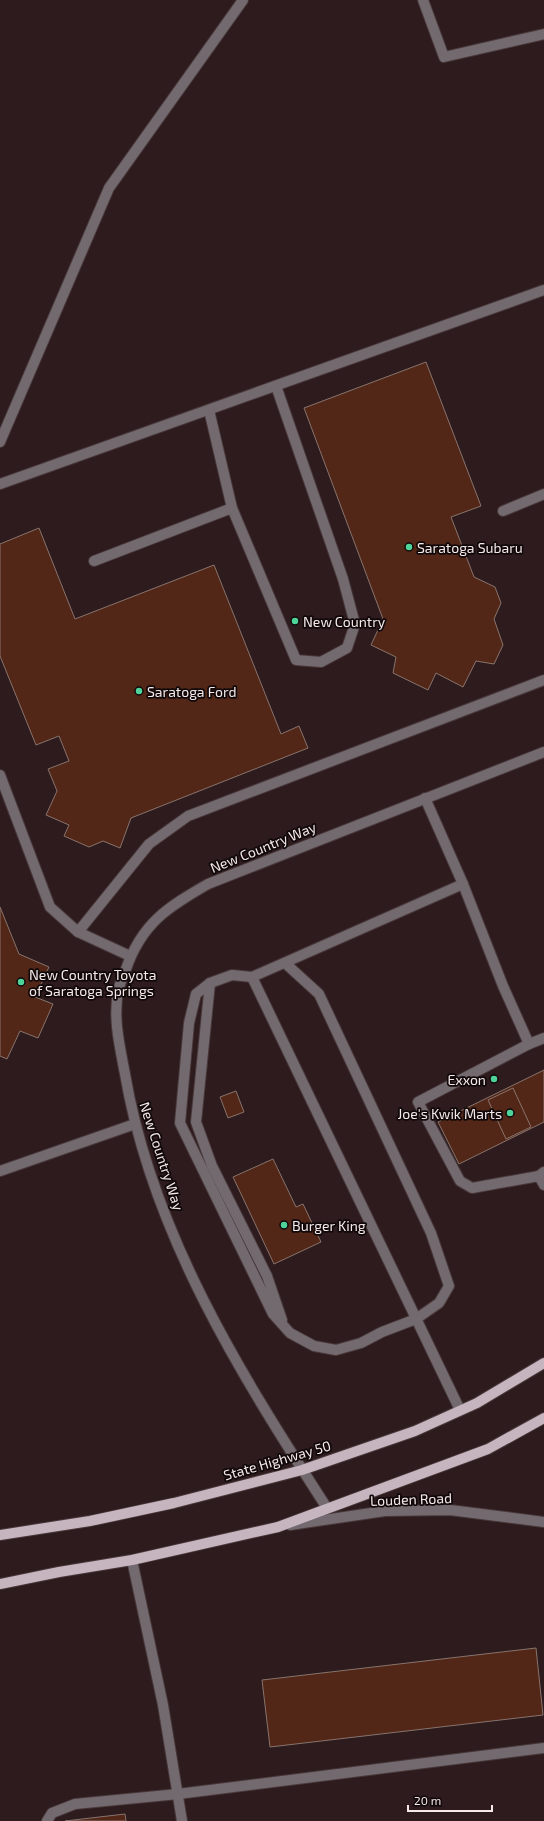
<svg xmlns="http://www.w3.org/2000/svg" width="544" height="1821" viewBox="0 0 544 1821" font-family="'Exo 2',sans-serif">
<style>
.building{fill:#522717;stroke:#88746d}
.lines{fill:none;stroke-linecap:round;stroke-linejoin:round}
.minor-casing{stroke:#49383a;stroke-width:12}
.major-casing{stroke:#49383a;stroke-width:12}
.minor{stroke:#726a6f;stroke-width:10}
.major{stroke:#c6b5bf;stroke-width:10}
.poi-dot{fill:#4ed399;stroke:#100809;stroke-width:1.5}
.labels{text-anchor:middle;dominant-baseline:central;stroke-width:3.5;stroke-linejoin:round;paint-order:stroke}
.poi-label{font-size:14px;fill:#f5e9ea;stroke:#100809;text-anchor:start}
.street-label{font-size:14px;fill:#f5e9ea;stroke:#100809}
</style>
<rect width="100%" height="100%" fill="#2d1b1d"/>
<g class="building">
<polygon points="426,362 481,506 451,517 474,577 495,587 501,603 494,619 503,645 494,664 476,661 463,687 436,673 428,690 393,673 396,657 371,645 383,619 304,408"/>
<polygon points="39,528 75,619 214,565 281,734 299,726 308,748 131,818 120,848 103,841 89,847 64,836 69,825 46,815 57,791 48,769 69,761 59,736 36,745 0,656 0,544"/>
<polygon points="0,907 19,954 49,967 35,997 53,1004 38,1038 20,1031 7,1059 0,1056"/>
<polygon points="544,1070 544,1122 459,1164 438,1122"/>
<polygon points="513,1088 531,1127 506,1139 488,1100"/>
<polygon points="236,1091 244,1112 228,1118 220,1097"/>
<polygon points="273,1159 296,1207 303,1204 321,1242 274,1264 233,1177"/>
<polygon points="536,1648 543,1715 270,1747 262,1680"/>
<polygon points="125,1814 126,1821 65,1821"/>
</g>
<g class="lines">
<defs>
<g id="minor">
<polyline points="423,0 444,57 544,34"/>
<polyline points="209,410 232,508 296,660 321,662 347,648 355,624 343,579 276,386"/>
<polyline points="0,442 109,188 243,0"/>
<polyline points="0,484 544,290"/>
<polyline points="503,511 544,494"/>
<polyline points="94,561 232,508"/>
<polyline points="0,775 50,907 78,932"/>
<polyline points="425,798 463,884 252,977 460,1410"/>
<polyline points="463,884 503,986 529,1044 544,1038"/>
<polyline points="130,956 78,932 149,844 188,816 544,680"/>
<polyline points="252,977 232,975 210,983 196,994 189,1023 180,1123 273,1314 290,1333 314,1346 336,1350 361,1343 382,1332 416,1319 439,1303 449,1286 431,1233 319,994 285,963"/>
<polyline points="210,983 196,1122 212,1166 267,1276 282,1320"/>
<polyline points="529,1044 418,1102 460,1181 472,1188 539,1176"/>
<polyline points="0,1171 135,1124"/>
<polyline points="544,1172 539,1176 544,1185"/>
<path d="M327,1508C241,1375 152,1233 125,1074C120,1047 113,1020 118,992C119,985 123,976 126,969C142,923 168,907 208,884L544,752"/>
<polyline points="290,1525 385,1511 450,1510 544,1522"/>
<polyline points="132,1560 163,1705 182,1821"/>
<polyline points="47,1821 52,1813 75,1804 178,1794 544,1748"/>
</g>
<g id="major">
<polyline points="0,1535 90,1521 174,1503 302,1470 415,1431 477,1403 544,1363"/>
<polyline points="0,1584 59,1572 132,1560 278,1527 488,1449 544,1418"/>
</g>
</defs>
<use href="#minor" class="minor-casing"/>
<use href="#major" class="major-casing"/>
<use href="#minor" class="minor"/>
<use href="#major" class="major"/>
</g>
<g class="poi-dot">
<circle cx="409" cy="547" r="4"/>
<circle cx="295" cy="621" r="4"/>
<circle cx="139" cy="691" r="4"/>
<circle cx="21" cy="982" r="4"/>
<circle cx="494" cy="1079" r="4"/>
<circle cx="510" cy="1113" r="4"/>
<circle cx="284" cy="1225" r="4"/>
</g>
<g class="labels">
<g class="poi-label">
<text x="417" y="547">Saratoga Subaru</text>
<text x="303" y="621">New Country</text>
<text x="147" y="691">Saratoga Ford</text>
<text x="29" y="974">New Country Toyota<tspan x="29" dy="16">of Saratoga Springs</tspan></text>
<text x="486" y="1079" text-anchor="end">Exxon</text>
<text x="502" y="1113" text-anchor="end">Joe's Kwik Marts</text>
<text x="292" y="1225">Burger King</text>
</g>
<g class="street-label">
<text transform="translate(263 847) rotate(-22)">New Country Way</text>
<text transform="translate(162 1156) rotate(72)">New Country Way</text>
<text transform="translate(277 1460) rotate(-16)">State Highway 50</text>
<text transform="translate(411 1499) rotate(-2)">Louden Road</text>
</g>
</g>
<path d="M408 1805v6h84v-6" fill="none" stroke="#f5e9ea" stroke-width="2"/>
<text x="414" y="1805" font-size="12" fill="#f5e9ea" stroke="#100809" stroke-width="3" paint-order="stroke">20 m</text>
</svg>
